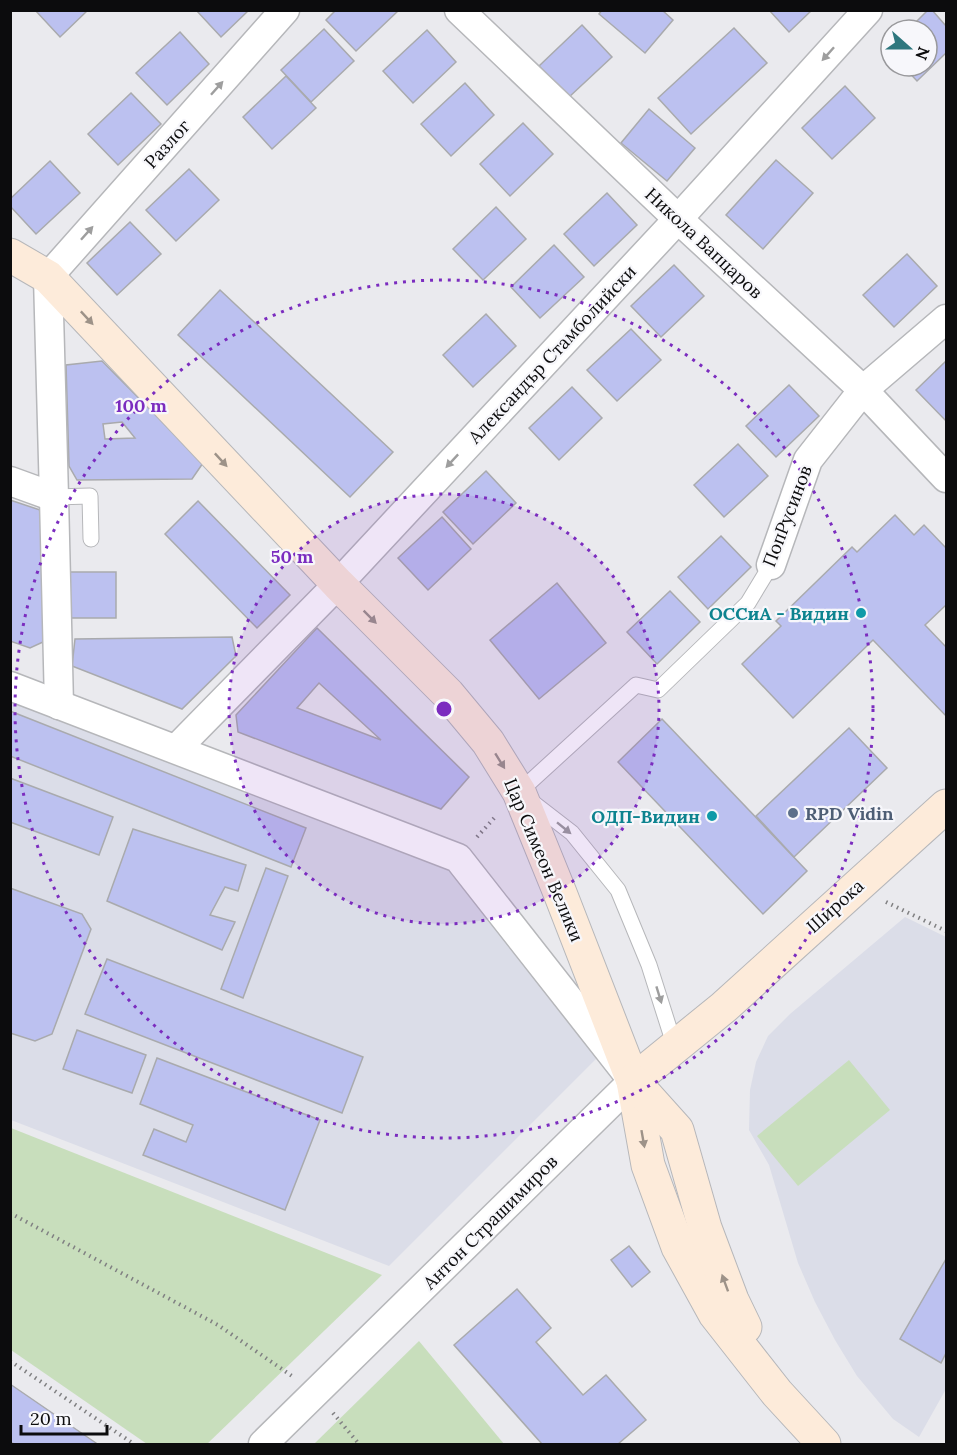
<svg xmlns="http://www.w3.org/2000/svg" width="957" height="1455" viewBox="0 0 957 1455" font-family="Lora,serif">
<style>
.built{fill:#dbdde8}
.green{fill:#c8debc}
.building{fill:#bcc1f0;stroke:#a9aaad;stroke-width:1.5;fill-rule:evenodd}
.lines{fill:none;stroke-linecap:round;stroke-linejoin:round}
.lane-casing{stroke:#b6b7ba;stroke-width:17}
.street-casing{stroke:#b6b7ba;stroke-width:31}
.secondary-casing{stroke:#b6b7ba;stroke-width:35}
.path{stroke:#808082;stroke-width:4;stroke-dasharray:1.5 4.5;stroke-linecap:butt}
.lane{stroke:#fff;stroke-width:15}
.street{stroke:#fff;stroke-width:28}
.secondary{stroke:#fdebda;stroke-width:33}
.oneway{fill:#9e9e9e}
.oneway2{fill:#9d9288}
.ring{fill:none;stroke:#7b2cbf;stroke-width:3;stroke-dasharray:3 6}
.culture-dot{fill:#0f9aa8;stroke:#f7f7fb;stroke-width:2}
.service-dot{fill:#5c6f8a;stroke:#f7f7fb;stroke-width:2}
.labels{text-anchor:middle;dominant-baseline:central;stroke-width:4.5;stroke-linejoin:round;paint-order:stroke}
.street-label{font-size:18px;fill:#0c0c0d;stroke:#f7f7fb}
.culture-label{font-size:18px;font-weight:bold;fill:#0d838f;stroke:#f7f7fb;text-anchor:end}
.service-label{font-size:18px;font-weight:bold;fill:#4e5e75;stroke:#f7f7fb;text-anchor:start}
.centre{fill:#7b2cbf;stroke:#f7f7fb;stroke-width:3}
.ring-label{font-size:18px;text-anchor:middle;font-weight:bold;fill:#7b2cbf;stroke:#f7f7fb;stroke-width:4.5;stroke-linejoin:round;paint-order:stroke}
</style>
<rect width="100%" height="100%" fill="#eaeaee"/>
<g class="built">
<polygon points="10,689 450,853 602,1053 389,1266 11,1120"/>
<polygon points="905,917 946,937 946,1389 919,1437 893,1419 857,1376 835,1340 815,1302 798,1263 769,1165 749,1130 750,1090 756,1062 768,1036 790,1014"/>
</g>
<g class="green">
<polygon points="849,1060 890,1110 798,1186 757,1136"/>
<polygon points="11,1128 382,1275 207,1444 147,1444 11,1350"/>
<polygon points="419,1341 504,1444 314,1444"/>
</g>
<g class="building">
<polygon points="35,10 88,10 60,37"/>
<polygon points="196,10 249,10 221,37"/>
<polygon points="336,10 399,10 356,51 326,20"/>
<polygon points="602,10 662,10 673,20 645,53 599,14"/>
<polygon points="769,10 812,10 789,32"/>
<polygon points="928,10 932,10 946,26 946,53 917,81 903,66 927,66 927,30 908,30"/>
<polygon points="582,25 612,57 568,98 539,66"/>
<polygon points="734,28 767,63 691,134 658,98"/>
<polygon points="324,29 354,61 311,102 281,70"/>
<polygon points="427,30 456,62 413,103 383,71"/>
<polygon points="180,32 209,64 167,105 136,73"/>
<polygon points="286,76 316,108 272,149 243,117"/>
<polygon points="465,83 494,115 451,156 421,124"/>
<polygon points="845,86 875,118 832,159 802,128"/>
<polygon points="131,93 161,124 118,165 88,134"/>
<polygon points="649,109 695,148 667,181 621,143"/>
<polygon points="523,123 553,154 510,196 480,164"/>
<polygon points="776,160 813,193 763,249 726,215"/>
<polygon points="50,161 80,193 36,234 10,206 10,199"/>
<polygon points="189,169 219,200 176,241 146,210"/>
<polygon points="607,193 637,225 594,266 564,234"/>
<polygon points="496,207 526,239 483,280 453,249"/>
<polygon points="130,222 161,254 117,295 87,263"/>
<polygon points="554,245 584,277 540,318 511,287"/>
<polygon points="907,254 937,286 894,327 863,295"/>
<polygon points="674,265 704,296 661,337 631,306"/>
<polygon points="220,290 393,452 350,497 178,335"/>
<polygon points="486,314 516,346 473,387 443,355"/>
<polygon points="631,329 661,360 617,401 587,370"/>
<path d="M102,361L203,463L192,479L77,480L69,466L66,365ZM122,422L135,438L105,439L103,424Z"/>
<polygon points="946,361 946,421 916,390"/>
<polygon points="789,385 819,416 776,457 746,426"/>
<polygon points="572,387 602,418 559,460 529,428"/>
<polygon points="738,444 768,476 724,517 694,485"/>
<polygon points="486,471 516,503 473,544 443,512"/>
<polygon points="10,500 43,511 43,642 30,648 10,641"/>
<polygon points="198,501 290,595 257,628 165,534"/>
<polygon points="895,515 914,535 924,525 946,548 946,605 925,625 946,647 946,716 873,640 793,718 742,664 781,626 776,621 852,547 857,552"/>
<polygon points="442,517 471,549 428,590 398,558"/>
<polygon points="721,536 751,567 708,609 678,577"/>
<rect x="70" y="572" width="46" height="46"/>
<polygon points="557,583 606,643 539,699 490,640"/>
<polygon points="670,591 700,622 657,664 627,632"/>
<path d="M317,628L469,777L441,809L238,732L236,715ZM319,683L381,740L297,708Z"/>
<polygon points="232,637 236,656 182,709 72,666 75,639"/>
<polygon points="10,711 306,828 291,867 10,756"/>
<polygon points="662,719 807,871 763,914 618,762"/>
<polygon points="849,728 887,768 794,857 756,816"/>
<polygon points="10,778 113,817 99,855 10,822"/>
<polygon points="133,829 246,865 238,891 225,887 210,915 235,922 222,950 107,901"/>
<polygon points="266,868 288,876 243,998 221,989"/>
<polygon points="10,888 82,914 91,929 52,1034 35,1041 10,1033"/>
<polygon points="107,959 363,1057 342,1113 85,1014"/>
<polygon points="77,1030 146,1055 132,1093 63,1069"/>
<polygon points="157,1058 320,1120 285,1210 143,1155 154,1129 186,1142 193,1125 140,1104"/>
<polygon points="629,1246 650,1272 632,1287 611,1260"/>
<polygon points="946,1259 946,1353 941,1363 900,1339"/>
<polygon points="517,1289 551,1328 536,1342 583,1395 606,1375 646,1420 618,1444 542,1444 454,1345"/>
<polygon points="10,1384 96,1443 95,1444 14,1444 10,1442"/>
</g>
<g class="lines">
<defs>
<g id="lane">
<polyline points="54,497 90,496 91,539"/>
<polyline points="675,1047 649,965 618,890 572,833 519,792 636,685 658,690 748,603 771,565"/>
</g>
<g id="street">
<polyline points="459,10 678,219 863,390 946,478"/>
<polyline points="10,481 54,497 48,277 285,10"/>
<polyline points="54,497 59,705"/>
<polyline points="771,565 808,460 863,390 946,319"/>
<polyline points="10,686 458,858 633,1081 263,1444"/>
<polyline points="176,749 338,584 678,219 868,10"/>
</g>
<g id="secondary">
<polyline points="10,255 48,277 338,584 448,694 488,742 519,792 560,893 633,1081 648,1165 678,1247 715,1314 777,1393 824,1444"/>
<polyline points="633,1081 724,1007 946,806"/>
<polyline points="633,1081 677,1130 705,1228 732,1300 745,1327"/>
</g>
</defs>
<use href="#lane" class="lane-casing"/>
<use href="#street" class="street-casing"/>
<use href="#secondary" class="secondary-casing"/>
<g class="path">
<polyline points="477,837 496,816"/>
<polyline points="886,902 946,931"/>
<polyline points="10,1213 218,1325 292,1376"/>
<polyline points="10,1361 134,1444"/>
<polyline points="333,1413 359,1444"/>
</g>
<use href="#lane" class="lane"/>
<use href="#street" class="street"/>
<use href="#secondary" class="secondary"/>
</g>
<defs><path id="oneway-solid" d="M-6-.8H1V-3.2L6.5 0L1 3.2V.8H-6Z" transform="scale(1.5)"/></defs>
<g class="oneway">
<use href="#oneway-solid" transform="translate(828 54) rotate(132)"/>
<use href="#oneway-solid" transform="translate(217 88) rotate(-48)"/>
<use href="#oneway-solid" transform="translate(87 233) rotate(-48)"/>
<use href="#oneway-solid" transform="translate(452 461) rotate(133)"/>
<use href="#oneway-solid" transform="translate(564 828) rotate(39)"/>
<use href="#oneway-solid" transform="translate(659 995) rotate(73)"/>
</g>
<g class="oneway2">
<use href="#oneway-solid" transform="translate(87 318) rotate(47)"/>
<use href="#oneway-solid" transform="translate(221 460) rotate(47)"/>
<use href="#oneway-solid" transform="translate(370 617) rotate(45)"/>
<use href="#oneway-solid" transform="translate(500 761) rotate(58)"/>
<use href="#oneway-solid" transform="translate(643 1139) rotate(80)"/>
<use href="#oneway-solid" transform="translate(725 1283) rotate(-110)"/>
</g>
<circle cx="444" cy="709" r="215" fill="#7b2cbf" fill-opacity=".12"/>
<g class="ring">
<circle cx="444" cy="709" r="215"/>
<circle cx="444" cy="709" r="429"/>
</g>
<g class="culture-dot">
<circle cx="861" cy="613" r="6"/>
<circle cx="712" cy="816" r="6"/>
</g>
<circle class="service-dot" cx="793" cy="813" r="6"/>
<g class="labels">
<g class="street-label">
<text transform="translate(167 144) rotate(-48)">Разлог</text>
<text transform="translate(704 243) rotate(43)">Никола Вапцаров</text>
<text transform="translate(552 354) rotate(-47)">Александър Стамболийски</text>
<text transform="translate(787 516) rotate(-69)">ПопРусинов</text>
<text transform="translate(544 860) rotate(67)">Цар Симеон Велики</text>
<text transform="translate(835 906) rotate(-42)">Широка</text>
<text transform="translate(490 1222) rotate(-45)">Антон Страшимиров</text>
</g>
<g class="culture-label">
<text x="849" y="613">ОССиА - Видин</text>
<text x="700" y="816">ОДП-Видин</text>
</g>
<g class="service-label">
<text x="805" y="813">RPD Vidin</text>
</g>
</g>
<circle cx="444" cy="709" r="9" class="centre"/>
<g class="ring-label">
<text x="141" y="412">100 m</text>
<text x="292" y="563">50 m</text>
</g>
<rect width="957" height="1455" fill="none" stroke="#0c0c0d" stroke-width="24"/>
<g transform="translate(909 48) rotate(111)"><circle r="28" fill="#f7f7fb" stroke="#99999c" stroke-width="1.5"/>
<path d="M0-4.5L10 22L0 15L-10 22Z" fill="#2e777e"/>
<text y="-9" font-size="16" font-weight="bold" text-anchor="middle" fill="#0c0c0d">N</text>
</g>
<path d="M21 1425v9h86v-9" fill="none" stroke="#0c0c0d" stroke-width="3"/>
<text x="30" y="1425" font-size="18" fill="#0c0c0d" stroke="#f7f7fb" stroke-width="4.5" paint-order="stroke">20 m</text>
</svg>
